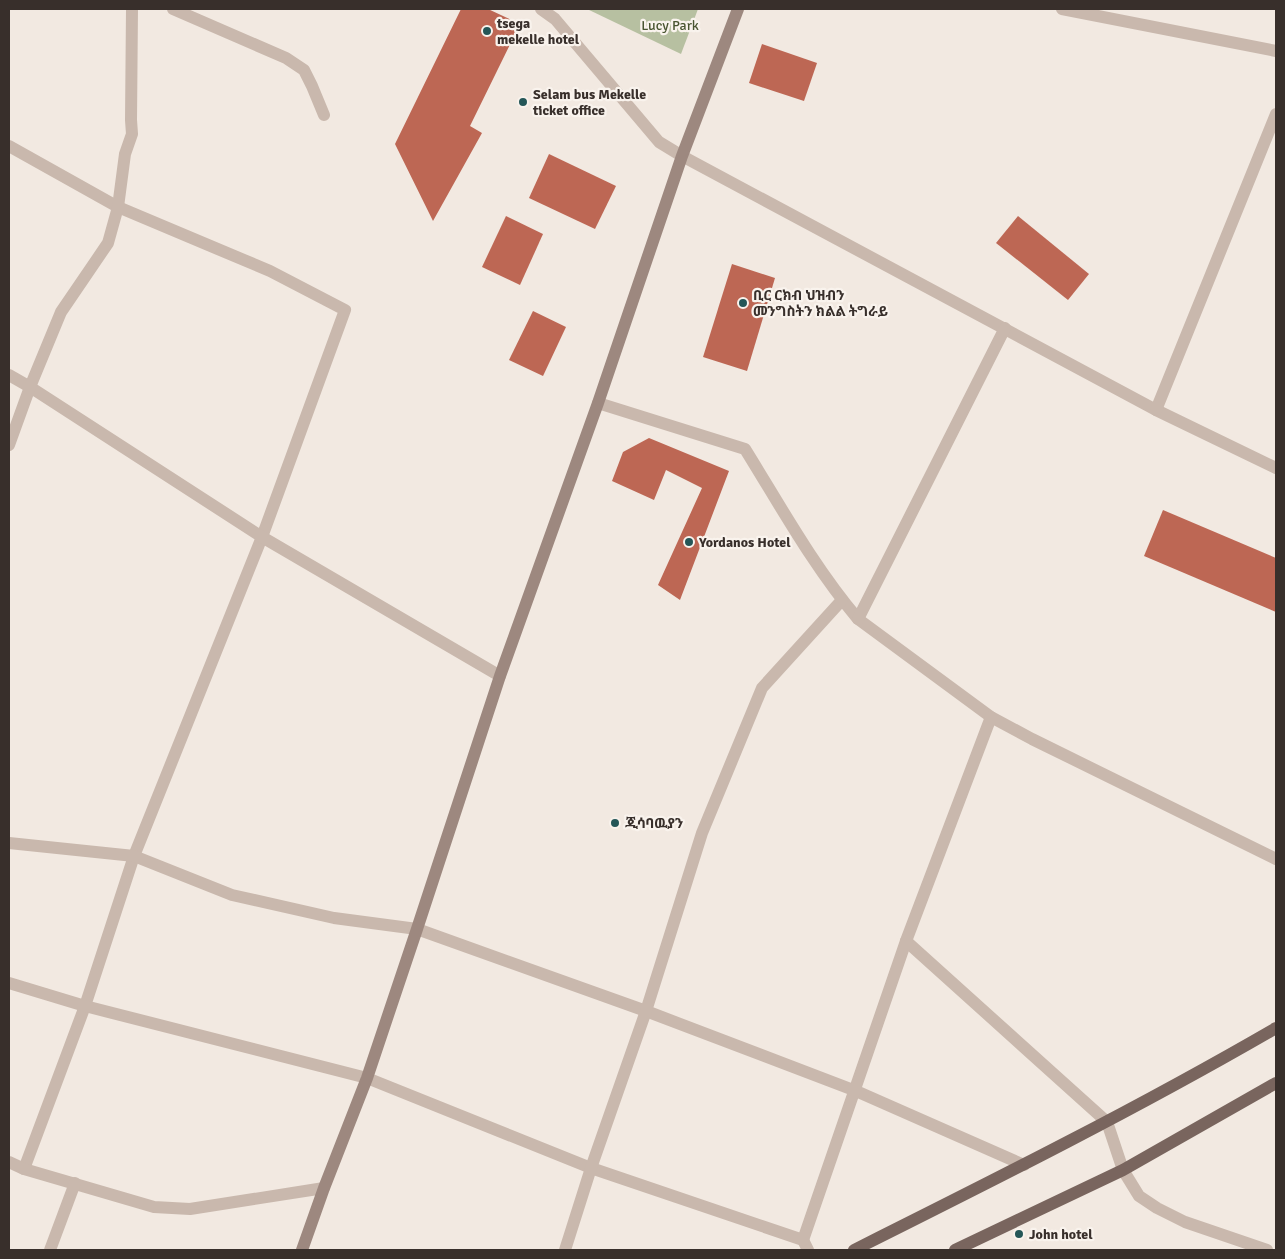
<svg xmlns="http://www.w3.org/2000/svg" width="1285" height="1259" viewBox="0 0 1285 1259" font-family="Signika,'Noto Sans Ethiopic',sans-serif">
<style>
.green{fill:#b7c0a1}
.building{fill:#bd6754}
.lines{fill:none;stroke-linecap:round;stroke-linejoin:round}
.street{stroke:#c9b8ad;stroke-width:12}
.secondary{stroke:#9d887f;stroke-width:12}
.primary{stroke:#79655e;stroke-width:12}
.poi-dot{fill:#245657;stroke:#f9f3ed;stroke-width:2}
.labels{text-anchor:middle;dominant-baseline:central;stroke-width:4.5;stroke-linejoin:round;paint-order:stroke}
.poi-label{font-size:14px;font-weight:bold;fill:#382f2b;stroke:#f9f3ed;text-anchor:start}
.park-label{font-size:14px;fill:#495531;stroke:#f9f3ed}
</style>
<rect width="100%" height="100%" fill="#f2e9e1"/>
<polygon class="green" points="587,9 698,9 681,54"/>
<g class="building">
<polygon points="461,9 488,9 520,24 470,126 482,133 433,221 395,144"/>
<polygon points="762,44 817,63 804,101 749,83"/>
<polygon points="549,154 616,186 595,229 529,198"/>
<polygon points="506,216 543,234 520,285 482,267"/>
<polygon points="1018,216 1089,274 1068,300 996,243"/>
<polygon points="732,264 775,278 747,371 703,357"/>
<polygon points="533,311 566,327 543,376 509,360"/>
<polygon points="649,438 729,471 680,600 658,585 702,488 666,470 654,500 612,481 623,452"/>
<polygon points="1163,510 1276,558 1276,612 1144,556"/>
</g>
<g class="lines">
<g class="street">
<polyline points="173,9 286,58 304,70 312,86 324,115"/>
<polyline points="541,9 555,19 659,142 682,156 1156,410 1276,468"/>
<polyline points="1062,9 1276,51"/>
<polyline points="9,146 118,207 270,271 345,310 262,537 134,856 85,1006 24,1169"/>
<polyline points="9,375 30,387 262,537 500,676"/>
<path d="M598,403L745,449C781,507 814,567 858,619L991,717L1032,739L1276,859"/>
<polyline points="1156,410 1276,114"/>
<polyline points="9,445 30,387 61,312 108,243 118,207 125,154 132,134 131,120 132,9"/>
<polyline points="858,619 1005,328"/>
<polyline points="9,843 134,856 232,895 334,918 417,929 646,1011 856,1091 1024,1165"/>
<polyline points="906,941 1107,1122 1123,1170 1139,1196 1157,1208 1185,1222 1267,1250"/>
<polyline points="9,983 85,1006 367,1078 591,1168 803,1240 808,1250"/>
<polyline points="9,1162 24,1169 154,1207 190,1209 324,1188"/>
<polyline points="803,1240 906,941 991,717"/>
<polyline points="50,1250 75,1183"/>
<polyline points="565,1250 591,1168 646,1011 702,833 762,688 842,600"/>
</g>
<polyline class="secondary" points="302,1250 324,1188 367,1078 417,929 500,676 598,403 682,156 738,9"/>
<g class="primary">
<path d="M854,1250C996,1179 1138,1108 1276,1028"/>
<polyline points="955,1250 1123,1170 1276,1083"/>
</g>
</g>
<g class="poi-dot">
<circle cx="487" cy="31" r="5"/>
<circle cx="523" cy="102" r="5"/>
<circle cx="743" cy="303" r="5"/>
<circle cx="689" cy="542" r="5"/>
<circle cx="615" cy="823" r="5"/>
<circle cx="1019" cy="1234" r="5"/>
</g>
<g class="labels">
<g class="poi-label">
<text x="497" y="23">tsega<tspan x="497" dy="16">mekelle hotel</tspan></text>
<text x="533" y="94">Selam bus Mekelle<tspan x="533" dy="16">ticket office</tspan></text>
<text x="753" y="295">ቢር ርክብ ህዝብን<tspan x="753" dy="16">መንግስትን ክልል ትግራይ</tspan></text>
<text x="699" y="542">Yordanos Hotel</text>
<text x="625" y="823">ጂሳባዉያን</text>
<text x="1029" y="1234">John hotel</text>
</g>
<g class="park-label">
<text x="670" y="25">Lucy Park</text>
</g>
</g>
<rect width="1285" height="1259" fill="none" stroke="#382f2b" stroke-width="20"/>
</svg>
